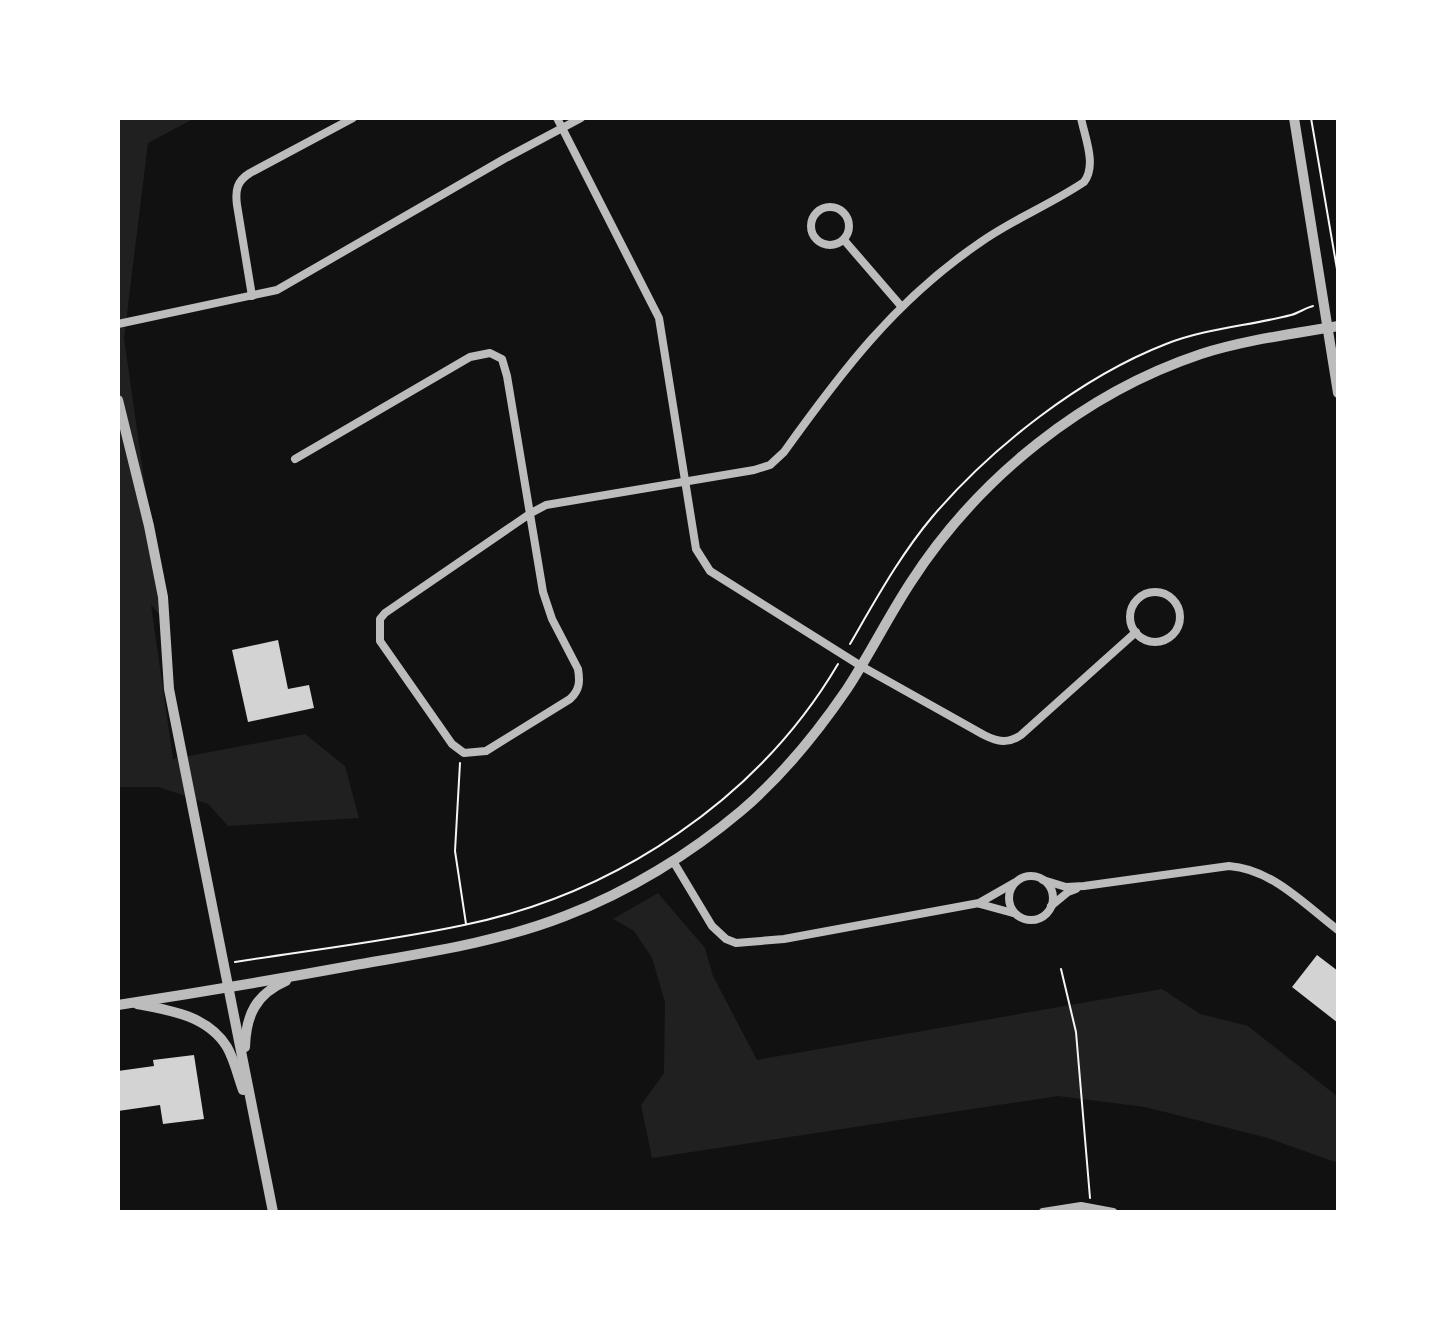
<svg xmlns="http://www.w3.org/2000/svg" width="1456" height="1330" viewBox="0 0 1456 1330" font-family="'Sofia Sans Condensed',sans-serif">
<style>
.green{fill:#202020}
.building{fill:#d3d3d3}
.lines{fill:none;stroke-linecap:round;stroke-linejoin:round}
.path{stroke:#f5f5f5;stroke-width:2}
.minor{stroke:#bcbcbc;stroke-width:8}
.tertiary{stroke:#bcbcbc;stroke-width:10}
</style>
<rect width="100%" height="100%" fill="#111"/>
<g class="green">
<polygon points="118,118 195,118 148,143 124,338 164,620 151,605 173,759 305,734 345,766 359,818 228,826 208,804 159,787 118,787"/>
<polygon points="658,893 705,948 713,976 757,1060 1162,989 1200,1014 1248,1026 1338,1097 1338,1163 1268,1138 1145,1107 1058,1096 652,1158 641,1105 664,1073 665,1002 652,958 634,931 613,919"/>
</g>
<g class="building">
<polygon points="278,640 288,689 309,685 314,708 248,722 232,650"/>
<polygon points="1317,955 1338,971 1338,1023 1292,987"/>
<polygon points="194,1055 204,1119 163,1124 160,1105 118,1111 118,1071 154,1066 153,1060"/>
</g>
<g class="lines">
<g class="path">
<polyline points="1311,118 1338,275"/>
<path d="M850,644C875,601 900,555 933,516C992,447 1081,377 1166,344C1207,328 1249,326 1291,315C1299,313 1305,308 1313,306"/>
<polyline points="460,763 455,851 466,924"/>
<path d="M235,962C311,950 389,941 464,925C616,894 759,798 838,664"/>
<polyline points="1061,969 1076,1032 1090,1198"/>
</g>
<g class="minor">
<path d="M557,118L659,318L696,549L710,571L861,666L984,735C998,742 1008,744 1021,735L1136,632"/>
<circle cx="830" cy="226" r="19"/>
<polyline points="844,240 901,306"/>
<path d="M252,296L237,205C235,190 237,181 250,173L353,118"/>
<polyline points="118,324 277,290 504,159 581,118"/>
<path d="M295,459L470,357L490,353L502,359L507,376L543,592L552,619L578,669C580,681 580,690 570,699L486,751L464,753L452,744L380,641V619L385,613L531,513L546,505L754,470L770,465L784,452C842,371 895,301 978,244C1011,220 1050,205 1084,182C1097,165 1085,138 1081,118"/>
<circle cx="1155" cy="617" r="25"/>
<polyline points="673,861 712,926 726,939 736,943 784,939 979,903 1014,883"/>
<circle cx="1031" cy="898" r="22"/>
<path d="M1043,880L1066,887L1084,886L1229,866C1272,869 1305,905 1338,930"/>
<polyline points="980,904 1013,913"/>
<polyline points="1051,906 1068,892 1076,889"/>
<polyline points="1043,1212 1081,1206 1113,1212"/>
</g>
<g class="tertiary">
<polyline points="1294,118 1338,393"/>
<polyline points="118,400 149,526 163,597 169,689 273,1212"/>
<path d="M137,1004C170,1010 208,1016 227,1047C234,1059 238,1076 243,1090"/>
<path d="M118,1005C196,993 273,980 350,966C422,953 496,943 565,916C628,892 690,854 741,811C782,776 817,733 847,689C870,654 888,617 911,582C978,478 1084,393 1201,354C1245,340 1292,334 1338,326"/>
<path d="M245,1047C246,1015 256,994 286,981"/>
</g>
</g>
<rect width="1456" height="1330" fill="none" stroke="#ffffff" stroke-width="240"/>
</svg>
